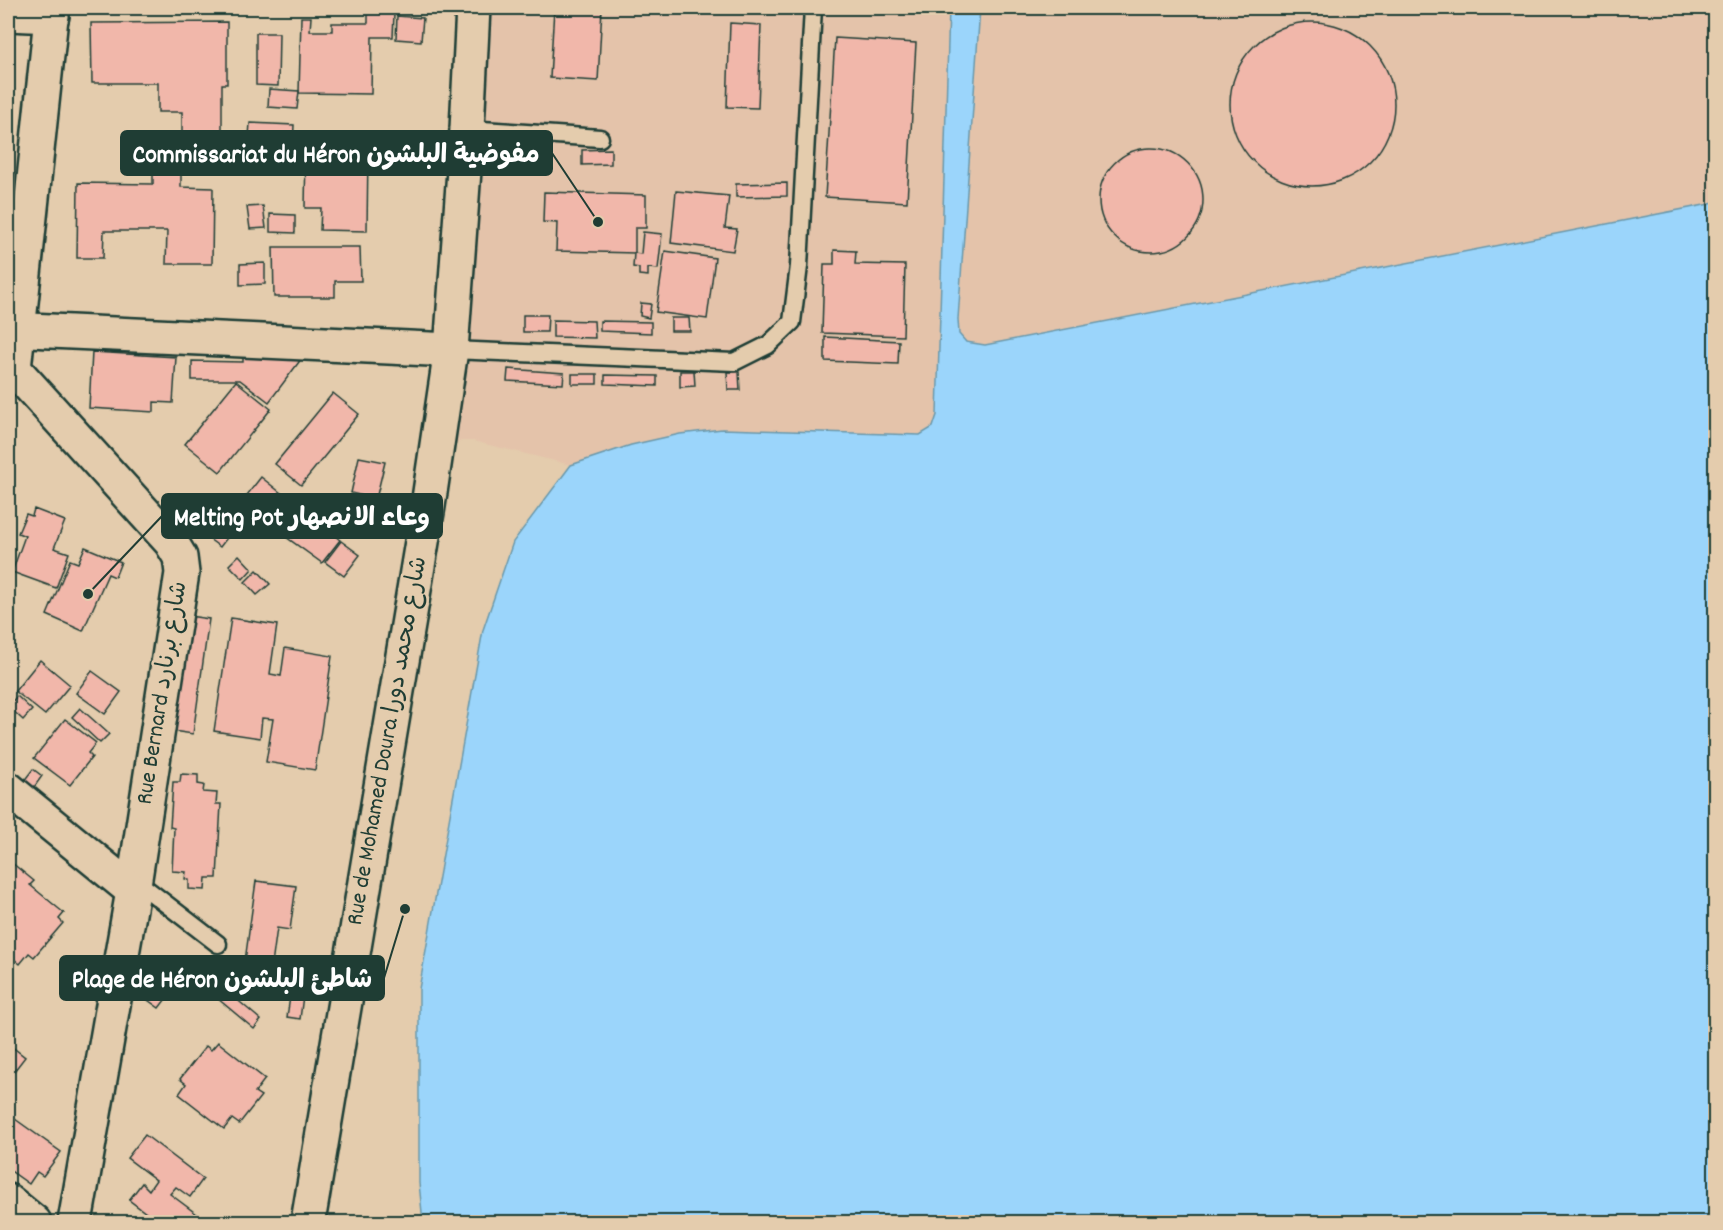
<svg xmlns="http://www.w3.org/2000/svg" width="1723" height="1230" viewBox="0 0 1723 1230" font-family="Dekko,'Playpen Sans Arabic',sans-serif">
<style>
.built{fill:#e4c3aa}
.water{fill:#9bd5fb;stroke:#6998ab;stroke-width:1.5}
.building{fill:#f1b7aa;stroke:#1f3d34;stroke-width:1.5}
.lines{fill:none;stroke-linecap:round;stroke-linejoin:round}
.lane-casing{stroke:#1f3d34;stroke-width:21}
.street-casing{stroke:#1f3d34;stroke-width:38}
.secondary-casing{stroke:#1f3d34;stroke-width:38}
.lane{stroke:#e4ccad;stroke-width:16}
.street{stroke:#e4ccad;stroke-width:33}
.secondary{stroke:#e4ccad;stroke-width:33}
.labels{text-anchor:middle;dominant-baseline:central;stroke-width:5;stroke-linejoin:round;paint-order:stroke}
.street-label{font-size:24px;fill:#1f3d34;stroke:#e4ccad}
.leader{fill:none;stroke:#1f3d34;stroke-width:2}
.callout-dot{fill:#1f3d34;stroke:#e4ccad;stroke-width:2}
.callout{fill:#1f3d34;stroke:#1f3d34;stroke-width:2}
.callout-label{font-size:26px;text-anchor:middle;font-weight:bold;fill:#fff}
</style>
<rect width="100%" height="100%" fill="#e4ccad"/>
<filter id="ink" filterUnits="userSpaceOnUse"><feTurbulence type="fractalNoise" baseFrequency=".0167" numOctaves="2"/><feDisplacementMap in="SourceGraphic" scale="12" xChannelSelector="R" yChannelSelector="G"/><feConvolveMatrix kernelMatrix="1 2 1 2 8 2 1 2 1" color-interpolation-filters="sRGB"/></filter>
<g filter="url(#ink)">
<g class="built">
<polygon points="477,8 949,8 937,415 934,427 920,435 722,429 680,434 631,445 571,465 473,441 461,441 454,445 451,350"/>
<polygon points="980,8 1715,8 1715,203 985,345 966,342 959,334 958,319"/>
</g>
<polygon class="water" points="949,8 980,8 958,319 959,334 966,342 985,345 1715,203 1715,1222 423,1222 419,1183 419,989 483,630 513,542 571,465 631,445 680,434 722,429 920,435 933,427 937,415"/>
<g class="building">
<polygon points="554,8 602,8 598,81 550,78"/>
<polygon points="368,13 394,14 393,37 372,37 371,94 299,93 301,17 311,17 310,31 332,31 332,23 368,23"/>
<polygon points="397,16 423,18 421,41 396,39"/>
<circle cx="1312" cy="104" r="82"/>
<polygon points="227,22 227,84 222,84 222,138 182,139 182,112 158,112 158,83 92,83 91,23"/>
<polygon points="730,23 761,25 758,108 727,107"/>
<polygon points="256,33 279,33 278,86 256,85"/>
<polygon points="835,38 916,43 907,202 825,197"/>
<polygon points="269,89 299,91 297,109 268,107"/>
<polygon points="250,123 294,125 292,166 247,163"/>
<circle cx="1151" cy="200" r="52"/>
<polygon points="611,149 611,164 582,165 582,150"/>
<polygon points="306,150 368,151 367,231 320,230 321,208 305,208"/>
<polygon points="153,160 181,160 181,187 213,188 212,264 166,264 167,231 104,231 103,258 77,258 78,183 153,184"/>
<polygon points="787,183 787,196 736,197 736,184"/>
<polygon points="676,191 729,196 725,228 737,229 733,251 671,243"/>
<polygon points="544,192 646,195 646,228 635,228 635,253 556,251 557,223 543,222"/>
<polygon points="263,206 266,228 250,229 247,207"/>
<polygon points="270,214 295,215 295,233 270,232"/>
<polygon points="643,232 662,234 658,269 648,268 648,276 639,275 639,268 633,267 634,253 641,254"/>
<polygon points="273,247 360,247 361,281 335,281 335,297 274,297"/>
<polygon points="834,250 856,251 855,264 905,265 903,336 822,333 824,264 834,264"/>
<polygon points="665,251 715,258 707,319 656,312"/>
<polygon points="265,263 265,284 240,285 240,264"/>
<polygon points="641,303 651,304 649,318 640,316"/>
<polygon points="523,315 548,315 547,332 523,332"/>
<polygon points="671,318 689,318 690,331 671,331"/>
<polygon points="553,320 594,321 595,338 553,337"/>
<polygon points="600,321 651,322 651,333 600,331"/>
<polygon points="825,337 899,341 898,364 825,361"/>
<polygon points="92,352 176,357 173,403 154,402 154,412 89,408"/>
<polygon points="243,358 302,358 269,402 240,380 192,380 192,361 243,362"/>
<polygon points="508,369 564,373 563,384 507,381"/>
<polygon points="680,371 694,371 695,386 680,387"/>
<polygon points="727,372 739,372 740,390 728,390"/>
<rect x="572" y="374" width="25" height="10"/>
<polygon points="605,375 657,376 657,386 605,384"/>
<polygon points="236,381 271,409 220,472 185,444"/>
<polygon points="333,393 359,414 301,485 275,464"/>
<polygon points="359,457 385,462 376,499 351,493"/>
<polygon points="261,477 340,540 322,563 240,504"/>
<polygon points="34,509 65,521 54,548 69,553 56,588 12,572 25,536 18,533 26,514 32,516"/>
<polygon points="211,520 230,534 220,547 201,533"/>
<polygon points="341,541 360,555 344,576 325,562"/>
<polygon points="85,547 121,562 115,577 108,574 83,631 47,615 70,560 78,563"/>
<polygon points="239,555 252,569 243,579 229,565"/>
<polygon points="257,570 270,584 257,595 245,582"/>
<polygon points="189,616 209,619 193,734 173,731"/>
<polygon points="231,618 277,625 270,674 281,676 285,648 332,656 315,770 266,762 273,719 262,718 260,738 214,731"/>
<polygon points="40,660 70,685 45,715 15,691"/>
<polygon points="92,671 121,692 105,714 76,693"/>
<polygon points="17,696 32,710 23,720 8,706"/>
<polygon points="80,708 109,734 100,743 72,717"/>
<polygon points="65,719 96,743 88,753 92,757 70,785 34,758"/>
<polygon points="33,769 42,776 30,793 20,786"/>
<polygon points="181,774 198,775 198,784 204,785 203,792 217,793 216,804 221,804 217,878 206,878 205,890 189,889 189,880 185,879 186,872 172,871 174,828 170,827 173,782 180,782"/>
<polygon points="12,863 34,881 30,885 64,913 59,919 63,923 34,957 29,953 20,964 8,954 8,869"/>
<polygon points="256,881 296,886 290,930 277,928 271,972 244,968"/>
<polygon points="295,964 307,965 300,1019 287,1017"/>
<polygon points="213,979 261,1020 254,1029 205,988"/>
<polygon points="151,982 169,995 159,1008 141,995"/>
<polygon points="218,1042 265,1079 255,1092 261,1096 239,1124 232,1119 224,1129 179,1094 186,1084 180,1079 206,1046 211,1050"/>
<polygon points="11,1046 25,1057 8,1079 8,1051"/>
<polygon points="8,1114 61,1152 43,1176 37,1172 29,1184 8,1169"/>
<polygon points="145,1135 203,1179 190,1197 176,1187 170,1194 198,1215 193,1222 158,1222 129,1200 142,1183 149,1190 156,1180 127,1158"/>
</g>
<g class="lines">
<defs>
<g id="lane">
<polyline points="467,129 600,138"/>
<polyline points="451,350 734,362 768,345 792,322 799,266 813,8"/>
<polyline points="135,880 218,944"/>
</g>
<g id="street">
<polyline points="52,8 14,369 171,542 180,557 182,573 133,891 75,1222"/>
<polyline points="8,14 52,16"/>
<polyline points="8,329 451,350"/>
<polyline points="8,789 133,891"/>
<polyline points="8,1201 34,1222"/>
</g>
<polyline id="secondary" points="308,1222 428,506 451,350 467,129 473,8"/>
</defs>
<use href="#lane" class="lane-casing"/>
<use href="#street" class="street-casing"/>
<use href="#secondary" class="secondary-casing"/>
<use href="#lane" class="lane"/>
<use href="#street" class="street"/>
<use href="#secondary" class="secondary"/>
</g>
</g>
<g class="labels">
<g class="street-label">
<text transform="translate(163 693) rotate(-81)">Rue Bernard شارع برنارد</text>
<text transform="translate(388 741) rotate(-80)">Rue de Mohamed Doura شارع محمد دورا</text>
</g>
</g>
<path class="leader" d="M598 222L552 153M88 594L162 516M405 909L384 978"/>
<g class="callout-dot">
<circle cx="598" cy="222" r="6"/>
<circle cx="88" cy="594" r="6"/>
<circle cx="405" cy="909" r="6"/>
</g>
<g class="callout">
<rect x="121" y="131" width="431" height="44" rx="6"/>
<rect x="162" y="494" width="280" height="44" rx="6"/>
<rect x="60" y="956" width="324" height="44" rx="6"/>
</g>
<g class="callout-label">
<text x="336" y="162">Commissariat du Héron مفوضية البلشون</text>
<text x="302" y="525">Melting Pot وعاء الانصهار</text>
<text x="222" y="987">Plage de Héron شاطئ البلشون</text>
</g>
<rect width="1723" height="1230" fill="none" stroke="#e4ccad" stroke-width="30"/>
<rect x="15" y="15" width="1693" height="1200" fill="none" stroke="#1f3d34" stroke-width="2" filter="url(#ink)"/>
</svg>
